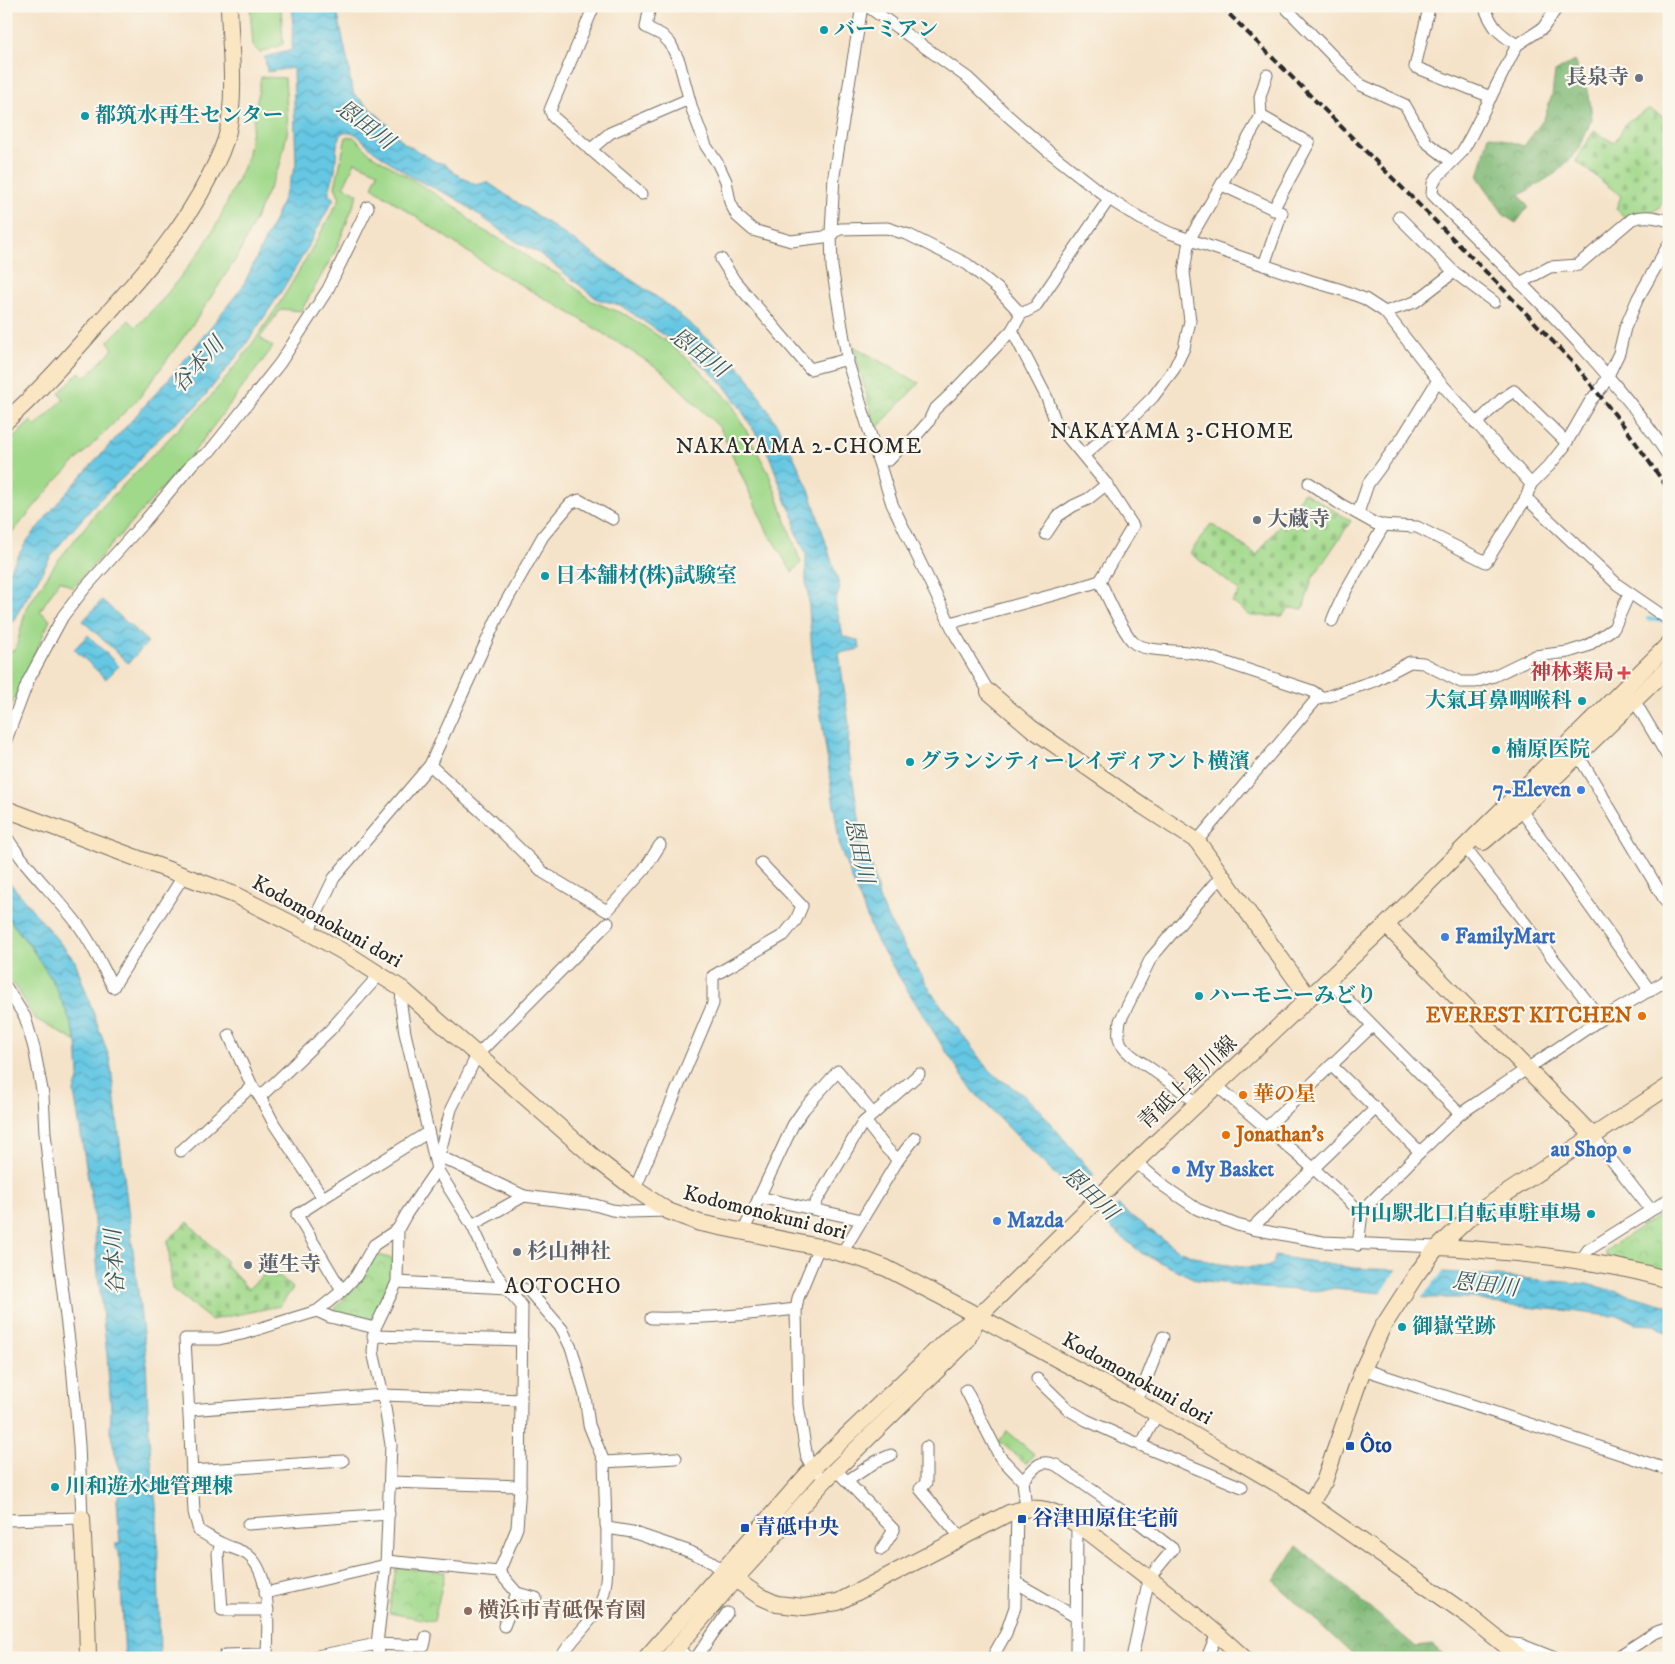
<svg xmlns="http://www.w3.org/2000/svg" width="1675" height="1664" viewBox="0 0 1675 1664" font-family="'IM FELL DW Pica','Noto Serif JP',serif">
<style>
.green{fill:#a1d98b;stroke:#66825b}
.forest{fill:url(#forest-crowns);stroke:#567251}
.cemetery{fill:url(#cemetery-stones);stroke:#66825b}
.park{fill:url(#park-crowns);stroke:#66825b}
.water{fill:url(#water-waves);stroke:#487987}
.pier{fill:#f5e3c9}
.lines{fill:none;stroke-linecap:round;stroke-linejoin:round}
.stream{stroke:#65c7e3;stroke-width:4}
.street-casing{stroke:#726b62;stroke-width:13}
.secondary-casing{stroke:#726b62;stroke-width:18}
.street{stroke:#fff;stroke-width:11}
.secondary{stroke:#fbe6c4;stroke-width:16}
.rail{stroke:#2b2b2b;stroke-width:4;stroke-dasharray:8 4;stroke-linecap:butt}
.culture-dot{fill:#0f9aa8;stroke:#fbf7ec;stroke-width:2}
.worship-dot{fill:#6b7280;stroke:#fbf7ec;stroke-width:2}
.health-dot{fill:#e0444e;stroke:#fbf7ec;stroke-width:2}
.shop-dot{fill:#3f7fe0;stroke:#fbf7ec;stroke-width:2}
.food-dot{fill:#e8710a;stroke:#fbf7ec;stroke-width:2}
.transit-dot{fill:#1a4fb4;stroke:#fbf7ec;stroke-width:2}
.education-dot{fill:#8d6e63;stroke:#fbf7ec;stroke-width:2}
.labels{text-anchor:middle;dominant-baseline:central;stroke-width:4.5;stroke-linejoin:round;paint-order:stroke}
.culture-label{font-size:21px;font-weight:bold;fill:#0d838f;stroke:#fbf7ec;text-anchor:start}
.worship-label{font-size:21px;font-weight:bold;fill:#5b616d;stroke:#fbf7ec;text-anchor:start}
.health-label{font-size:21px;font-weight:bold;fill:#be3a42;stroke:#fbf7ec;text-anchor:end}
.shop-label{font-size:21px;font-weight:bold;fill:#366cbe;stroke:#fbf7ec;text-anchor:start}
.street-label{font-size:21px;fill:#2b2b2b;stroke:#fbf7ec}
.food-label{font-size:21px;font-weight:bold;fill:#c56008;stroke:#fbf7ec;text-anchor:start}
.transit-label{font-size:21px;font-weight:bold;fill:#164399;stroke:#fbf7ec;text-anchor:start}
.education-label{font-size:21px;font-weight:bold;fill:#785e54;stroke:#fbf7ec;text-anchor:start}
.water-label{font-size:22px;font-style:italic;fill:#3c5a62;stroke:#fbf7ec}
.neighbourhood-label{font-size:22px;letter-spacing:1px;fill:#2b2b2b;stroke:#fbf7ec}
</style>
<defs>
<pattern id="forest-crowns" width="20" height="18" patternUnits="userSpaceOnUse" patternTransform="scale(1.25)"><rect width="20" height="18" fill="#80b977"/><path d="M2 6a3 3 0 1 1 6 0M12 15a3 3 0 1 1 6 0" fill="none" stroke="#699762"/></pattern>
<pattern id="cemetery-stones" width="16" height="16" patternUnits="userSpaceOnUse" patternTransform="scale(1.25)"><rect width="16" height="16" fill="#a1d98b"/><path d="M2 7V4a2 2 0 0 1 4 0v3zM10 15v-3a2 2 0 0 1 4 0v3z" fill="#8bba78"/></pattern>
<pattern id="park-crowns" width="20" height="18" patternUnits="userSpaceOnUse" patternTransform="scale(1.25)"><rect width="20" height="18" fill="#a1d98b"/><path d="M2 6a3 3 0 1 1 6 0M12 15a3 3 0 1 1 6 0" fill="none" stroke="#8bba78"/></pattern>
<pattern id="water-waves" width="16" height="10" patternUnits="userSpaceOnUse" patternTransform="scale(1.25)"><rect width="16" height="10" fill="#65c7e3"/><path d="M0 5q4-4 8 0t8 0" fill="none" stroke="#53a2b8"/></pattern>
</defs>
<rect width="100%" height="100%" fill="#fbf7ec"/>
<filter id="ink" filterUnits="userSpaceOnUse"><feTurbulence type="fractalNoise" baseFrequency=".02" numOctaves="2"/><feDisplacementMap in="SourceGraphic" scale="10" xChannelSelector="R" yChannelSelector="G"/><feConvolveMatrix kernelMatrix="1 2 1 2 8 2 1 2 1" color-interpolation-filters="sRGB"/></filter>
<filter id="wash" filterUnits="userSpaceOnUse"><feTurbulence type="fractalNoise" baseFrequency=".0096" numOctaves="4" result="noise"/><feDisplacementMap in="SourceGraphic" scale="20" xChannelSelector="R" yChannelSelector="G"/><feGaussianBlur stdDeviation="1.12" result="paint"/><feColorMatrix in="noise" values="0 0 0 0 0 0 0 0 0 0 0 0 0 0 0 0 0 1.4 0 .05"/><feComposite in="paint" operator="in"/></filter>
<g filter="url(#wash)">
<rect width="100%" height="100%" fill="#f5e3c9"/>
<g class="green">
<polygon points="250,6 281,6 283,44 260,53 253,46"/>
<polygon points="261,77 285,78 288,129 280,165 239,254 196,320 139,398 55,482 6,540 6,455 13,448 9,442 31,421 36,426 64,399 59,393 79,372 86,377 113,349 108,341 129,320 136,327 163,299 202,249 218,222 247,159"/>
<path d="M346,137H354L371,154L456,207L477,227L515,247L537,264L558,274L592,301L628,316L669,343L697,367L731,402L769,474L801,563L792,572L767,531L720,428L661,370L577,317L490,267L372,187L378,172L355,162L344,186L358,194L336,250L301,311L281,309L260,338L273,347L190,457L73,588L60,580L40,611L50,620L6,717V655L16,648L26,609L56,563L97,512L187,420C203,407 215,391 228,375C273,321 306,259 340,198L335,187Z"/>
<path d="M6,915C22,936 39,957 52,980C63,999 70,1021 77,1042L34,1018L20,993L6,974Z"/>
</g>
<g class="forest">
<polygon points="1574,61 1589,95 1592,118 1579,150 1556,173 1520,195 1528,207 1516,223 1505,216 1478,177 1489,135 1524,146 1544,119 1552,95 1555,72"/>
<polygon points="1297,1546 1416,1647 1432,1645 1448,1658 1356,1658 1274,1581"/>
</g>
<g class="cemetery">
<polygon points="1649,109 1669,120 1669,193 1658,209 1627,219 1616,209 1621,196 1576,161 1594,131 1614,143 1628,121"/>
<polygon points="1304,492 1351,521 1312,579 1303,609 1289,608 1282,616 1251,616 1232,602 1240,591 1190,553 1211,524 1257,555"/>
<polygon points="188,1222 227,1262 225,1264 248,1289 271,1268 293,1288 280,1306 211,1320 172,1289 168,1240"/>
</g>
<g class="park">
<polygon points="853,346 919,383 876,429"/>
<polygon points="1669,1208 1669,1273 1606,1256 1605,1251"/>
<path d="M375,1254L393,1259C393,1283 381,1302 370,1323L336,1313L335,1308L358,1284Z"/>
<polygon points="1007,1431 1034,1454 1026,1464 999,1441"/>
<polygon points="396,1568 406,1568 445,1572 434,1621 389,1613"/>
</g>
<g class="water">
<polygon points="293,6 336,6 349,68 350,81 354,94 383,120 404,143 436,162 445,164 454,173 476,185 487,182 664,302 721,350 745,373 785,438 810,492 840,588 835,602 843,636 859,641 860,649 839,653 849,725 848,753 859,817 862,847 871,863 879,898 888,919 932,993 983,1063 997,1077 1022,1094 1038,1108 1122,1209 1176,1249 1214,1263 1242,1267 1267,1267 1273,1264 1275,1256 1353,1268 1462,1273 1588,1284 1669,1306 1669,1334 1655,1325 1637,1324 1618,1315 1609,1316 1570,1311 1502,1305 1473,1298 1428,1298 1335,1288 1320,1291 1263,1288 1197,1280 1143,1254 1113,1230 1071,1188 1048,1168 974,1092 943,1047 875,938 840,848 812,652 808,593 806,581 806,553 795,531 795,520 787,503 769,455 739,406 723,384 707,369 658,331 620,305 597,299 539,253 517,242 455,198 413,178 373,150 356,134 342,132 337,145 335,171 328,195 334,198 304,254 281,292 242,350 195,408 172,426 149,448 130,471 98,501 62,542 50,558 6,633 6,576 27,541 60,500 176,371 243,286 275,219 296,165 293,68 267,72 265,57 292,50"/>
<polygon points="102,600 148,642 128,663 83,621"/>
<polygon points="88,635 119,666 106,679 74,649"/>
<polygon points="6,878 75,961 110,1060 146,1358 149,1438 157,1515 160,1658 125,1658 119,1551 115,1549 115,1544 120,1544 117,1500 124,1479 117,1461 110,1431 111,1409 107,1355 98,1274 93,1208 74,1092 79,1076 77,1042 66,1010 52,980 31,947 6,915"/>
</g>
<g class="pier">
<polygon points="1096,1174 1120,1203 1101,1222 1075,1195"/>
<polygon points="1399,1267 1445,1269 1420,1300 1380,1295"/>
</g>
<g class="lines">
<polyline class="stream" points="1648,619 1663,621 1669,613"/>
</g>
</g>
<g filter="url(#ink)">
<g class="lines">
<defs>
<g id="street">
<polyline points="594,6 550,110 553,117 642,194"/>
<polyline points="650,6 646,27 662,35 670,43 679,61 692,109 706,146 718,164 726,181 730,202 737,216 753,230 791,241 824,237 840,229 887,228 909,235 967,264 997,288 1021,314"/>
<polyline points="862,6 834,175 831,233 832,267 848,363 892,504 955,634 989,692"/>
<polyline points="867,6 968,78 1007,115 1048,151 1109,199 1141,219 1170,233 1311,281 1342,290 1365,299 1385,312 1438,380 1531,484 1526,498 1486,562 1417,527 1380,525 1374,523 1340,504 1309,483"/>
<polyline points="1288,6 1286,8 1361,85 1405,105 1426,142 1452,162"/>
<polyline points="1432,6 1429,8 1415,67 1491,97"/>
<path d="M1484,6C1493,28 1497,32 1517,45"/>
<path d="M1558,6L1543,28L1517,45L1471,136L1462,152L1437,177L1433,183L1432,194C1514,278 1604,358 1669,457"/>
<polyline points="1261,116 1309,143 1273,210"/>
<polyline points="590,150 610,133 689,99"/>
<polyline points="1222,185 1282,213 1264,265"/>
<polyline points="1399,217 1454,272"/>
<polyline points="721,259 734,280 810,369 848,359"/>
<path d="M1520,283L1550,267L1578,265L1632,219C1645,215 1656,217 1669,221"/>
<polyline points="1385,312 1415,302 1454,272 1494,302"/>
<polyline points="1476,424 1502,399 1514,391 1566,442"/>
<polyline points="1084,455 1107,435 1126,424 1153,397 1174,369 1184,348 1190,321 1184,272 1189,240 1261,116 1260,97 1267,75"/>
<polyline points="878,460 889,460 902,446 909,444 929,421 934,410 951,394 1012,330 1021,314 1035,307 1109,199"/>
<polyline points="1531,484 1549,466 1564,447 1591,400 1602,387 1608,376 1619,353 1625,328 1638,298 1669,244"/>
<polyline points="1526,498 1618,585 1669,620"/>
<polyline points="1358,513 1368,484 1404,435 1438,380"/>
<polyline points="1046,534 1058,516 1073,506 1088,499 1107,484"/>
<path d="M1100,581C1107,596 1122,631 1133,642C1136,645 1142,647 1147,648C1164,652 1183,650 1200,654L1312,691L1321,697"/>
<path d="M1332,621C1345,587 1366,557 1384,525"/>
<polyline points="950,623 1064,592 1100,581 1133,526 1104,481 1056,423 1047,398 1012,330"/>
<polyline points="1634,700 1669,759"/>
<polyline points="6,740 28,681 63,616 84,589 144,522 193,463 210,451 280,363 328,289 368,207"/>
<polyline points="1578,755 1669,907"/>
<polyline points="430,765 489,819 544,873 607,911 644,870 660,845"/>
<polyline points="1521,810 1650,991"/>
<path d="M6,836C26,869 56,895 79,926C93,945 102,966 113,987"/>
<polyline points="1197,841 1315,701 1321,697 1326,697 1374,681 1410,662 1423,663 1461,682 1475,682 1494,676 1535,656 1568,652 1587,646 1614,628 1629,594"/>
<polyline points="1465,847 1601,1019"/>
<polyline points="308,932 334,878 430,765 498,616 543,536 570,504 579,500 613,519"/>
<polyline points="1328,980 1460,1114"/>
<polyline points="6,987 25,1017 34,1048 43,1095 45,1133 57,1245 72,1365 79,1445 82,1518 6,1520"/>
<polyline points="113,987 184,875"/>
<polyline points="229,1035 252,1086 260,1097 274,1124 323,1198"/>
<polyline points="1332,1066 1420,1152"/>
<polyline points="1216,1085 1313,1168 1362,1213"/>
<polyline points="260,1097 330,1030 380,974"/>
<path d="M1197,1104C1182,1090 1164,1078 1147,1066C1138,1060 1127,1054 1121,1044C1117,1037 1119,1028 1120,1021L1151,958L1214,884L1225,879"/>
<polyline points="865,1121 886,1148 898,1160"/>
<polyline points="1266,1128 1372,1026"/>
<polyline points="1592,1135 1651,1210"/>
<polyline points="181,1151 252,1086"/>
<polyline points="439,1156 524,1196"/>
<polyline points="1136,1162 1165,1187 1197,1209 1237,1225 1253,1229 1323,1242 1438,1247"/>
<polyline points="635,1189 713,1004 713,976 784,935 796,920 802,906 761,863"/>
<polyline points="759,1197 812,1209 862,1124 919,1074"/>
<polyline points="812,1209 862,1220"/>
<polyline points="472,1225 524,1196 595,1205 612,1210 629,1212 668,1211"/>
<polyline points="1253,1229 1258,1222 1376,1108"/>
<polyline points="743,1232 793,1125 804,1109 838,1071 873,1114"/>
<polyline points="1358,1245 1362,1213 1368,1205 1420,1152 1460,1114 1601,1019 1669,979"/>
<polyline points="842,1253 898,1160 915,1138"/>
<polyline points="1581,1260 1588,1250 1669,1199"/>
<path d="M397,1282L523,1289L529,1291L562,1329L572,1350L585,1396L589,1425L604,1462L606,1525L607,1528C606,1554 611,1589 596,1612C586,1628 570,1640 561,1658"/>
<polyline points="342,1291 297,1215 323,1198 427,1133"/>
<polyline points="317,1311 330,1317 375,1328"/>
<path d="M651,1318C700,1319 747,1315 796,1309"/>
<polyline points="373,1336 522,1340"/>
<polyline points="1363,1369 1669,1470"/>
<polyline points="1037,1379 1069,1410 1086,1420 1154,1451 1242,1487"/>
<polyline points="966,1390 1000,1457 1023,1481 1026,1509"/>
<polyline points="1133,1400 1142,1390 1163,1337"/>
<polyline points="189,1410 383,1395 520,1400"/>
<polyline points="1141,1445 1157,1414"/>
<polyline points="926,1447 926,1483 920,1489 961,1538"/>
<polyline points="604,1462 676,1458"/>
<polyline points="836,1470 894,1530 882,1549"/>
<polyline points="192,1471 343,1461"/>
<polyline points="817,1472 813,1468 807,1458 798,1405 796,1309 798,1298 819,1247"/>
<polyline points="847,1481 877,1461 891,1455"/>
<path d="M1023,1481C1034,1469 1038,1458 1056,1465L1137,1521L1173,1549L1149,1578L1132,1658"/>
<polyline points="390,1482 520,1486"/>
<polyline points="248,1524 389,1514"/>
<polyline points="607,1528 632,1532 688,1551 708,1560 728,1575"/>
<polyline points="221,1544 218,1553 222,1610 268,1610"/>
<polyline points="386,1561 499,1572 517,1528 520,1486 522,1306 507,1289 492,1268 472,1225 437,1169 405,1033 401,1005 402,989"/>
<polyline points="499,1572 517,1593 504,1626"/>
<polyline points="1015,1582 1076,1617"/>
<polyline points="265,1593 386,1565"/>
<polyline points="517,1593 536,1598"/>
<polyline points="1504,1643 1522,1645 1555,1658"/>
<polyline points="677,1647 688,1658"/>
<polyline points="225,1658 225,1655 267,1654"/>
<path d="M269,1658L267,1654C268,1627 272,1574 248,1555C241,1550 231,1548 223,1544C215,1541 207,1535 199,1531L194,1512L185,1339H219L242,1334L317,1311L342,1291L356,1276L374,1245L398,1229"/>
<polyline points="307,1658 377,1644 424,1646 426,1637"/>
<polyline points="380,1658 377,1644 386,1565 391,1445 383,1395 373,1352 375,1328 397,1282 398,1229 407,1213 437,1169 439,1156 451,1109 477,1055 608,923"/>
<polyline points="696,1658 727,1613"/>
<polyline points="992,1658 1006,1633 1015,1607 1017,1510"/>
<polyline points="1072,1658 1076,1653 1077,1524"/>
<polyline points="1207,1658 1217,1633"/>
<polyline points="1616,1658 1654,1633 1669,1628"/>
</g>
<g id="secondary">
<path d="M6,421C40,391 70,356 100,322C141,276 182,232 209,177C217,162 224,148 228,131C236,92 230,46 229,6"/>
<polyline points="989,692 1031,728 1143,806 1197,841 1309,998"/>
<polyline points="6,809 235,895 308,932 349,955 402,989 596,1159 635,1189 668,1211 700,1223 819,1247 862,1259 886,1268 950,1301 1133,1400 1290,1491 1469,1616 1521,1658"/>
<polyline points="1483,842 1521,810 1669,667"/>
<polyline points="1386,925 1592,1135"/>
<path d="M1438,1247C1465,1248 1492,1251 1518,1253C1570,1259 1620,1265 1669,1280"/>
<polyline points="1310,1504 1324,1482 1363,1369 1382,1328 1416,1275 1434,1251 1469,1218 1669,1086"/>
<polyline points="82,1518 87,1614 88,1658"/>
<path d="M735,1579L759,1596L777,1604L804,1607L838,1602L1009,1513C1020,1509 1034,1507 1046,1510C1074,1518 1095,1537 1117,1554C1161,1587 1204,1621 1244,1658"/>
<polyline points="646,1658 813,1468 954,1333 978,1317 1128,1169 1386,925 1669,644"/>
<polyline points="668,1658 735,1579 826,1479 966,1342 977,1319"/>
</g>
</defs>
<use href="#street" class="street-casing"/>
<use href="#secondary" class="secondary-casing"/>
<use href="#street" class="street"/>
<use href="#secondary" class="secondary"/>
<polyline class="rail" points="1221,6 1506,292 1576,366 1624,426 1669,490"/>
</g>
</g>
<g class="culture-dot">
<circle cx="824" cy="30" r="5"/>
<circle cx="85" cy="116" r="5"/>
<circle cx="545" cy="576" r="5"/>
<circle cx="1582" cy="701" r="5"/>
<circle cx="1496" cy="750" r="5"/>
<circle cx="910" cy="762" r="5"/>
<circle cx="1199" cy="996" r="5"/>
<circle cx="1591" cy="1214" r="5"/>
<circle cx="1402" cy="1327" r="5"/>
<circle cx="55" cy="1487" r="5"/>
</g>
<g class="worship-dot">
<circle cx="1639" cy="78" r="5"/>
<circle cx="1257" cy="520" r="5"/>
<circle cx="517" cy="1252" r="5"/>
<circle cx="248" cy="1265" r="5"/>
</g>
<path class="health-dot" d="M1621.5 665.5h5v5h5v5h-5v5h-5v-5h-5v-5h5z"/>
<g class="shop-dot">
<circle cx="1581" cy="790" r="5"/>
<circle cx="1445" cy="937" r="5"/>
<circle cx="1627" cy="1150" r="5"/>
<circle cx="1176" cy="1170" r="5"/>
<circle cx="997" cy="1221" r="5"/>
</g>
<g class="food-dot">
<circle cx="1642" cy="1016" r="5"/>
<circle cx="1243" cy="1095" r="5"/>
<circle cx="1226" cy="1135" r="5"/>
</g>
<g class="transit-dot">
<rect x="1345" y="1441" width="10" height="10" rx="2.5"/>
<rect x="1017" y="1514" width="10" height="10" rx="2.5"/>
<rect x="740" y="1523" width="10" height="10" rx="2.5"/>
</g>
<circle class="education-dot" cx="468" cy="1611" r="5"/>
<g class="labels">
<g class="culture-label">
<text x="834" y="30">バーミアン</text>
<text x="95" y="116">都筑水再生センター</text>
<text x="555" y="576">日本舗材(株)試験室</text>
<text x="1572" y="701" text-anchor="end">大氣耳鼻咽喉科</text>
<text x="1506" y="750">楠原医院</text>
<text x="920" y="762">グランシティーレイディアント横濱</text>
<text x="1209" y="996">ハーモニーみどり</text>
<text x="1581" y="1214" text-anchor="end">中山駅北口自転車駐車場</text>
<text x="1412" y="1327">御嶽堂跡</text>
<text x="65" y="1487">川和遊水地管理棟</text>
</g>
<g class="worship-label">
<text x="1629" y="78" text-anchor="end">長泉寺</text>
<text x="1267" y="520">大蔵寺</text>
<text x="527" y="1252">杉山神社</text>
<text x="258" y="1265">蓮生寺</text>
</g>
<g class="health-label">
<text x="1614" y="673">神林薬局</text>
</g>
<g class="shop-label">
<text x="1571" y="790" text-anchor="end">7-Eleven</text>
<text x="1455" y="937">FamilyMart</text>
<text x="1617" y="1150" text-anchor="end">au Shop</text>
<text x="1186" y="1170">My Basket</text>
<text x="1007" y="1221">Mazda</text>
</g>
<g class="street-label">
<text transform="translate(327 922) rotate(29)">Kodomonokuni dori</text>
<text transform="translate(1188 1083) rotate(-43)">青砥上星川線</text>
<text transform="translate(765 1213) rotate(14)">Kodomonokuni dori</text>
<text transform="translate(1137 1379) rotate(29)">Kodomonokuni dori</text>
</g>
<g class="food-label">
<text x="1632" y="1016" text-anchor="end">EVEREST KITCHEN</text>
<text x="1253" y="1095">華の星</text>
<text x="1236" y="1135">Jonathan's</text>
</g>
<g class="transit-label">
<text x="1360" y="1446">Ôto</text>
<text x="1032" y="1519">谷津田原住宅前</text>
<text x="755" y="1528">青砥中央</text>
</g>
<g class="education-label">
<text x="478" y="1611">横浜市青砥保育園</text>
</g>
<g class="water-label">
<text transform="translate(365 125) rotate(37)">恩田川</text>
<text transform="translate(699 353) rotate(37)">恩田川</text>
<text transform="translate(198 365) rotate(-48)">谷本川</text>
<text transform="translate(859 851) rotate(78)">恩田川</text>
<text transform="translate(1090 1194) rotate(43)">恩田川</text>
<text transform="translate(115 1262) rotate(-93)">谷本川</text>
<text transform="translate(1485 1285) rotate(7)">恩田川</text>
</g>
<g class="neighbourhood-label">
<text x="1172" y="431">NAKAYAMA 3-CHOME</text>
<text x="799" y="446">NAKAYAMA 2-CHOME</text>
<text x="563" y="1286">AOTOCHO</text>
</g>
</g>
<rect width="1675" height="1664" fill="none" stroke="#fbf7ec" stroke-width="25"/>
</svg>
